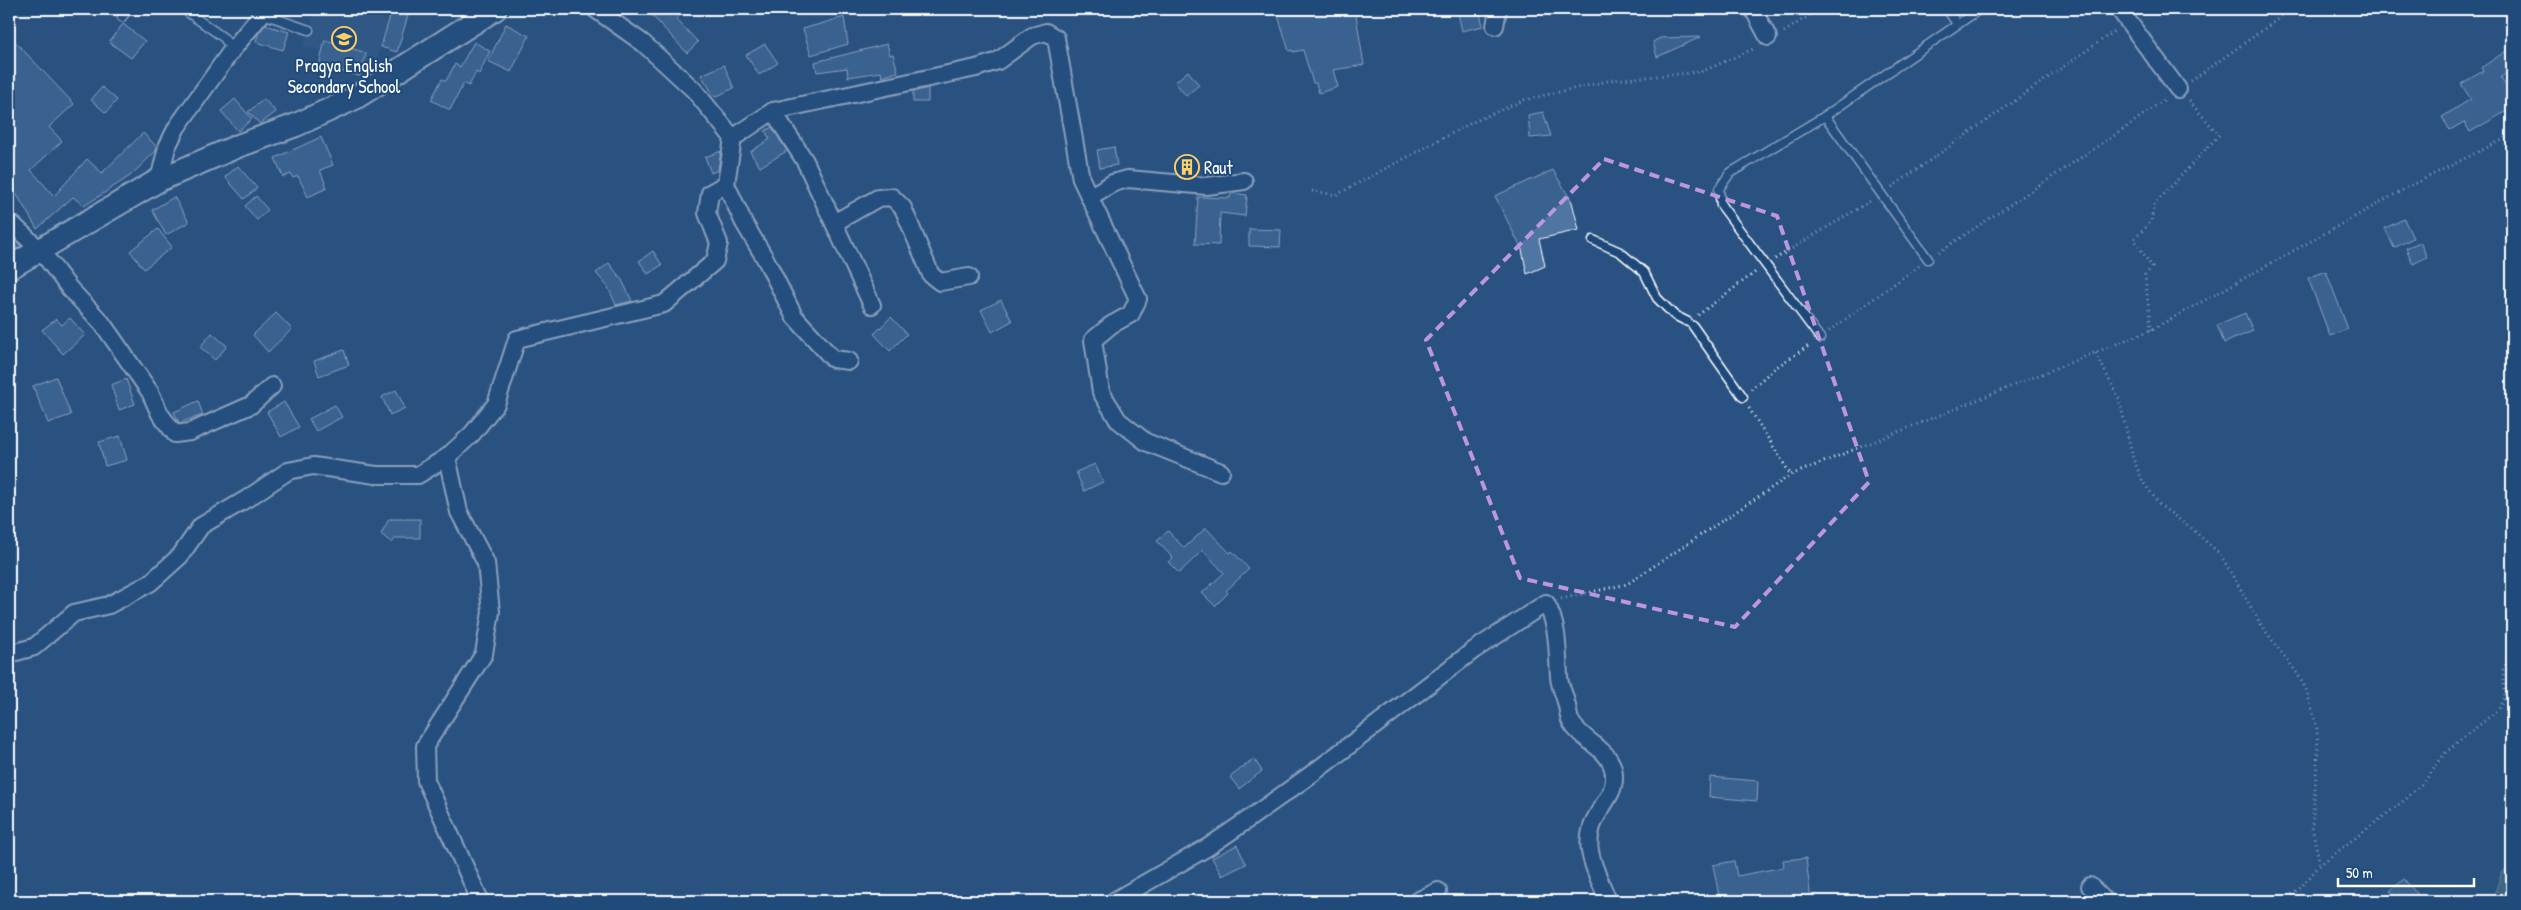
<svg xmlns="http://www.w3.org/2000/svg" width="2521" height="910" viewBox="0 0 2521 910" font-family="'Patrick Hand',sans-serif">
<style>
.built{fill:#395f8e}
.green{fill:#597c81;stroke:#acbec0}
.building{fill:#5074a3;stroke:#fff}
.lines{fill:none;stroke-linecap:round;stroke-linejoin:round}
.service-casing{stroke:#fff;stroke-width:11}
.minor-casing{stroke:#fff;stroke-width:20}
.secondary-casing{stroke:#fff;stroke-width:26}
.path{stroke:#fff;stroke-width:3;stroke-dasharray:1 4;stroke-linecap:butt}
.service{stroke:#1f4a7a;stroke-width:8}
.minor{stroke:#1f4a7a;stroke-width:16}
.secondary{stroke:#1f4a7a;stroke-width:22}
.marked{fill:none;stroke:#bd96df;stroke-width:4;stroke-dasharray:10 6;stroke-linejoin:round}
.labels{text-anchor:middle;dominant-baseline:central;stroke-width:4;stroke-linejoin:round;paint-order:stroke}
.poi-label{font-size:18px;fill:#fff;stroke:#1f4a7a}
</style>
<rect width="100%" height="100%" fill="#295282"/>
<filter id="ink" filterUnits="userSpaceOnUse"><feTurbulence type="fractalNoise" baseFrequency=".02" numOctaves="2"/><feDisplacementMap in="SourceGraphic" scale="10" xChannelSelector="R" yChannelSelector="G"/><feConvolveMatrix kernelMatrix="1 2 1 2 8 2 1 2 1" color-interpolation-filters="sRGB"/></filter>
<g filter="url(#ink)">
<polygon class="built" points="316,9 376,9 387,26 372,75 360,76 319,66 322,50 303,47"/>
<polygon class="green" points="2512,865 2512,901 2492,901 2502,872"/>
<g class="building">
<polygon points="392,9 410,9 397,52 381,47"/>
<polygon points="646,9 687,9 676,19 698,42 687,53"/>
<polygon points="1276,9 1325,9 1326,12 1355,9 1364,65 1333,70 1338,87 1319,93 1316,83 1313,83 1303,50 1293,52 1292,50 1289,51"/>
<polygon points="1457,9 1479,9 1483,26 1462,31"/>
<polygon points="844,17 848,44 811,55 803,29"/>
<polygon points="123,24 145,41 131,58 109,42"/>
<polygon points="506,24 529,36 511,72 488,61"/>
<polygon points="265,25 289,32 283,50 256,42 258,34"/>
<polygon points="9,35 74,104 49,127 62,141 31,170 54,196 87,159 102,173 143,133 157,147 156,151 130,176 84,206 73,197 37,229 9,181"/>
<polygon points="1701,37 1657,57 1653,42 1660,38"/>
<polygon points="325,40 366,53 360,76 319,66"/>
<polygon points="474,42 490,51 479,74 476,72 469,86 464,83 450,110 431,100 442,79 446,81 455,64 460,67"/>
<polygon points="765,44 778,63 759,75 746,55"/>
<polygon points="887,44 890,55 893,54 898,72 882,77 881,72 848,77 847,68 817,72 815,62"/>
<polygon points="2512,47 2512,69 2501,77 2512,98 2512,108 2470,132 2464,122 2450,130 2442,117 2471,99 2461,84 2483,71 2481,68"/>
<polygon points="724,65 734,88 715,97 701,75"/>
<polygon points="1188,71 1199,85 1186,96 1175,82"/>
<polygon points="102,87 117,100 106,113 91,100"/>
<polygon points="928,88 928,102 913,102 913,92"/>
<polygon points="235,99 252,119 238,131 221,111"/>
<polygon points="264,99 276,112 260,124 248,112"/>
<polygon points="1543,112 1551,136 1530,138 1528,115"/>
<polygon points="772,127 787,151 760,167 750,152 770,139 765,131"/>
<polygon points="321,137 333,165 320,170 327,188 308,197 298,176 293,178 291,174 283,177 275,158"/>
<polygon points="1114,147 1117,165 1100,168 1097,150"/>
<polygon points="721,151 718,170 711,173 705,157"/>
<polygon points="238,166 257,188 244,199 225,177"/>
<polygon points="1553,170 1572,202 1579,230 1539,239 1545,266 1527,274 1522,250 1495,196"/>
<polygon points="1231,193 1247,195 1245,216 1220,213 1219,245 1195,244 1198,197 1230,198"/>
<polygon points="256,196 268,210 257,220 245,206"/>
<polygon points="174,197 189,222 166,235 152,210"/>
<polygon points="2404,219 2413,238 2394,248 2385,228"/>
<polygon points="158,229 172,247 144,269 130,251"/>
<polygon points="1249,229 1281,230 1280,247 1249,246"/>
<polygon points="9,234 21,246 9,253"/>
<polygon points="2420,242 2427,257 2413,264 2406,248"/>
<polygon points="653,251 662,265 648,274 639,261"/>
<polygon points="609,263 622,280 632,301 616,305 608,287 596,273"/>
<polygon points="2326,271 2348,329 2330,336 2308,278"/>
<polygon points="1001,300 1012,321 992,332 981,310"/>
<polygon points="276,313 292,329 268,352 253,335"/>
<polygon points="2245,313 2253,331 2224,343 2217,325"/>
<polygon points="891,317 907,334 890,351 874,334"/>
<polygon points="70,318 85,335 63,354 42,330 56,319 62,325"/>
<polygon points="212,333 227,346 215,360 200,347"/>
<polygon points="344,350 349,365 319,376 314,361"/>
<polygon points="56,377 71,415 48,423 33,386"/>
<polygon points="126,379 135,404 119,410 111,385"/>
<polygon points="396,390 405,408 390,415 382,397"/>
<polygon points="198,401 203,415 179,423 174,412"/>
<polygon points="284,402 299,427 281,437 267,412"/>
<polygon points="335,405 342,417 316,431 309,419"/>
<polygon points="120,436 127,460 105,466 99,442"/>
<polygon points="1095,464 1103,482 1084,491 1076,472"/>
<polygon points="389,519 420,519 420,538 396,538 392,543 381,534"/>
<polygon points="1206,528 1230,553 1232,551 1249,569 1226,591 1228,593 1215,606 1202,593 1224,573 1203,550 1179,573 1168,562 1173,558 1157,541 1168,531 1184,548"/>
<polygon points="1254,759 1262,771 1239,789 1230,777"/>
<polygon points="1710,777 1758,781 1757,801 1709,797"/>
<polygon points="1237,845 1246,864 1222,876 1212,858"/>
<polygon points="1806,858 1811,901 1720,901 1713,865 1734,861 1737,876 1784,867 1783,860"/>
<polygon points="2404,879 2423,901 2399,901 2390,891"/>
</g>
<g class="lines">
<defs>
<g id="service">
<polyline points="183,9 224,38 232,50"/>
<polyline points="1947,9 1957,24"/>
<polyline points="263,14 309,30"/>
<polyline points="122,17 128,9"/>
<polyline points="1825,116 1928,259"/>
<polyline points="1593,240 1620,252 1644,272 1657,298 1674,315 1688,322"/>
<polyline points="1693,326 1743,397"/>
<polyline points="1820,338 1721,205 1719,189 1730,173 1825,116 1980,9"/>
</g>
<g id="minor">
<polyline points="1753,9 1768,37"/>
<polyline points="2119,9 2178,89"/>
<polyline points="1495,26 1498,9"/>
<polyline points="773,111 805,161 872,305"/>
<polyline points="733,138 773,111 976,68 998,61 1032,36 1046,32 1056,38 1081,179 1138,299 1131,314 1111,325 1093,340 1101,392 1118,420 1146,442 1221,472"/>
<polyline points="159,180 167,147 177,127 232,50 266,9"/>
<polyline points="726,184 744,223 766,260 794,316 833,359 849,361"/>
<polyline points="1089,197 1113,183 1128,179 1207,186 1244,181"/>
<polyline points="9,221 41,251 70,289 102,323 150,392 160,414 175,434 190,432 251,405 272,386"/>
<polyline points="834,223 878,198 892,197 903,208 931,275 940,282 969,277"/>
<polyline points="447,457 459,512 486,563 491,612 484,654 425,746 426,781 479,898"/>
<polyline points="9,654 34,647 74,613 109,605 150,583 180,556 201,526 248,498 288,471 313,466 376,475 418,475 447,457 472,434 496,404 517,339 664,304 715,261 719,243 707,213 710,193 726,184 733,138 694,90 643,43 595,9"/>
<polyline points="2090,886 2105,901"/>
<path d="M1114,901L1208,847L1243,823L1313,773L1474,650L1546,603C1559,627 1557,650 1559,676C1559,685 1564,693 1566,702C1568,708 1568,715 1570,720C1581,743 1615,748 1614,778C1614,792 1605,801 1599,812C1578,845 1596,869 1608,901"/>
<polyline points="1417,901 1438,891"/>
</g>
<polyline id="secondary" points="9,268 159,180 238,146 296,125 355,98 495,9"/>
</defs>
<use href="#service" class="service-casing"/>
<use href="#minor" class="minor-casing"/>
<use href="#secondary" class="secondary-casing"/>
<g class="path">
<polyline points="1784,32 1819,9"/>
<polyline points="2191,81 2292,9"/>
<polyline points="1892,187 2116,30"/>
<polyline points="1312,191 1336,195 1473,122 1524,100 1612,80 1701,72 1755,48"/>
<polyline points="1939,252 2121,131 2165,99"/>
<polyline points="1775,259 1872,200"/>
<polyline points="1698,315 1757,271"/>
<polyline points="2151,330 2145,275 2152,267 2134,239 2151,222 2154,205 2219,135 2189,101"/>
<polyline points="1829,331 1919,266"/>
<polyline points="2096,353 2119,399 2133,458 2143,482 2161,506 2191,528 2220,554 2263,628 2297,673 2307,691 2317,729 2318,750 2312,827 2320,865"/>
<polyline points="1751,389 1775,368 1810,345"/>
<polyline points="1749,408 1791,475"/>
<polyline points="1561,599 1627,584 1791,475 2151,330 2410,186 2512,135"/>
<polyline points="2284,901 2301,887 2320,865 2406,799 2425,781 2446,752 2498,710 2505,697 2503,670 2512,652"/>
</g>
<use href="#service" class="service"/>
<use href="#minor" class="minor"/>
<use href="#secondary" class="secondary"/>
</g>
</g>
<path d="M0 0H2521V910H0ZM1604,159L1777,216L1869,482L1735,627L1520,578L1426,340Z" fill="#295282" fill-opacity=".55" fill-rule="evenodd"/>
<path class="marked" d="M1604,159L1777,216L1869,482L1735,627L1520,578L1426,340Z"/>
<defs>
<symbol id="school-ring" viewBox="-11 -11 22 22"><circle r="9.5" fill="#1f4a7a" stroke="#ffd166" stroke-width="1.5"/><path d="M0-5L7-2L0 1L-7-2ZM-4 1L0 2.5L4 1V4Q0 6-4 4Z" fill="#ffd166"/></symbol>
<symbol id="building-ring" viewBox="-11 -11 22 22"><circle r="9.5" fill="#1f4a7a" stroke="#ffd166" stroke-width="1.5"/><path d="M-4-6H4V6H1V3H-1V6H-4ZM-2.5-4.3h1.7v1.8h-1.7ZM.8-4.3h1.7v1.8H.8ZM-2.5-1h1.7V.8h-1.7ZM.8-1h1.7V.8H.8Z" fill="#ffd166"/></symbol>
</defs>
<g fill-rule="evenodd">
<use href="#school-ring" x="330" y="25" width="28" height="28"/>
<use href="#building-ring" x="1173" y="153" width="28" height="28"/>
</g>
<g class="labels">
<g class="poi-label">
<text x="344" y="65">Pragya English<tspan x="344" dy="21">Secondary School</tspan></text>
<text x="1204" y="167" text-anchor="start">Raut</text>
</g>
</g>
<rect width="2521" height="910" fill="none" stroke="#1f4a7a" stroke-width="30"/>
<rect x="15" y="15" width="2491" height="880" fill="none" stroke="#fff" stroke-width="2" filter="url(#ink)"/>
<path d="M2338 878v8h136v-8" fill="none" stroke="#ffffff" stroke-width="2.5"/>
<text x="2346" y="878" font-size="15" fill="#ffffff" stroke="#1f4a7a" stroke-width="4" paint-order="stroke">50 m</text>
</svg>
